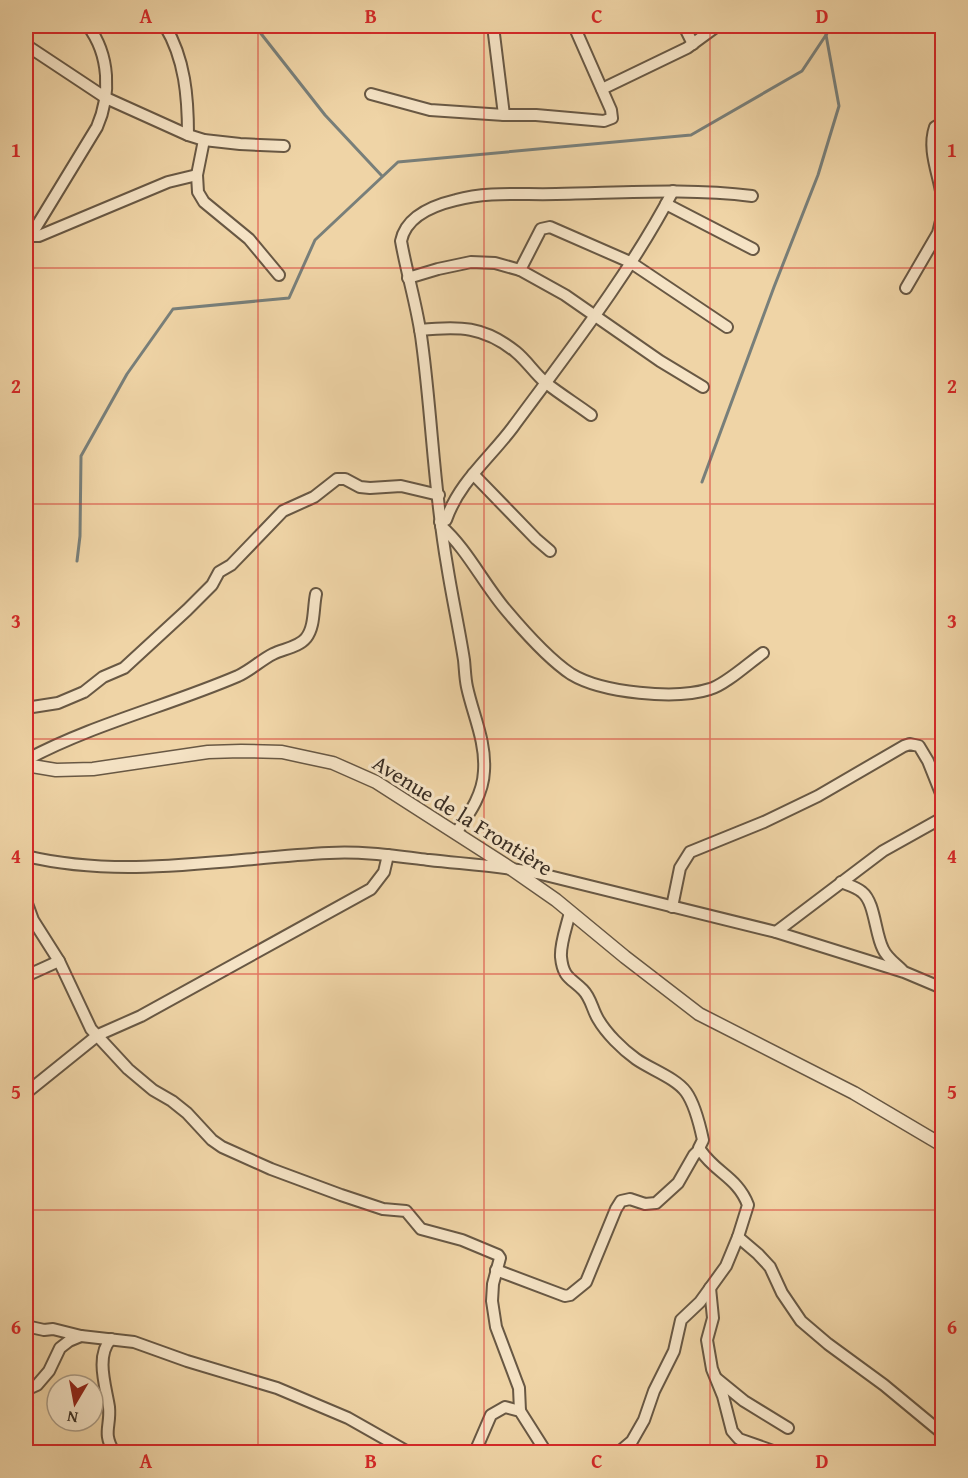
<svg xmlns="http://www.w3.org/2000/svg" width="968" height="1478" viewBox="0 0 968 1478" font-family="'Gentium Book Plus',serif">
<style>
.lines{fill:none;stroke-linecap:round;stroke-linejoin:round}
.stream{stroke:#787f7a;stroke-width:3}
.minor-casing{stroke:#685844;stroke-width:14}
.tertiary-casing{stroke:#685844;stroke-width:15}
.minor{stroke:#f5e3c5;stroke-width:10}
.tertiary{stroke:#f5e3c5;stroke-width:12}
.grid{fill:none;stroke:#d62828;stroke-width:1.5;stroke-opacity:0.55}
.labels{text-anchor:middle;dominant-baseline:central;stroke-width:6;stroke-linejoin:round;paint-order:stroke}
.street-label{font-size:22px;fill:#3b2f24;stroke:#f5e3c5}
.neatline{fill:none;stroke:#d62828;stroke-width:2}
.grid-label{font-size:20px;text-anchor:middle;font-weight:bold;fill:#d62828}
</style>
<rect width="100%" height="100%" fill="#efd4a6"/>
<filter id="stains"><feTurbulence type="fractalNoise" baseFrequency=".00333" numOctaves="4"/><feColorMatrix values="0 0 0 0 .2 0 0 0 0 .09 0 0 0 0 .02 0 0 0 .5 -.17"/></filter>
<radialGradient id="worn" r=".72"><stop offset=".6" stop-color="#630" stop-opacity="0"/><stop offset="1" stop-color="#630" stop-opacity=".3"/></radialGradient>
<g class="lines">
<g class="stream">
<polyline points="255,26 325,115 382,176"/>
<polyline points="702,482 774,287 818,175 839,106 826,35"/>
<polyline points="77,561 80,536 81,456 127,374 173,309 289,298 315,240 398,162 691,135 802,71 832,26"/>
</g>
<defs>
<g id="minor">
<path d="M165,26C185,59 188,97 188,135"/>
<polyline points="493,26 504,115"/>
<polyline points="684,26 693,44"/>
<polyline points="26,45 106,98 188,135 204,140 240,144 284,146"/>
<polyline points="602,89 687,48 717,26"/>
<polyline points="371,94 430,110 504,115 536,115 604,121 612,118 611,110 574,26"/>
<path d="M942,123L935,127C927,150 939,174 942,197"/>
<polyline points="204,140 197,175 198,192 204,202 249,239 279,275"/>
<polyline points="666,204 753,249"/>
<polyline points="26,236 39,236 168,182 197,175"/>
<path d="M30,237L97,127C111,95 110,55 88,26"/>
<polyline points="520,270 541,229 550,227 630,262 727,327"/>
<polyline points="408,278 438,269 471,262 495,263 520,270 565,295 660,361 703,387"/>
<polyline points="906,288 938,233 942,217"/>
<path d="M420,330C459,326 484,326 516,352C527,361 535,374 546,383C560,394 576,404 591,415"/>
<polyline points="473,474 536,539 550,551"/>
<path d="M440,522L446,520C459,482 490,458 513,427C569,351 629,275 673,191"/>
<path d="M441,526C467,549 483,583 506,610C522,629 550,660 571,674C602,693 676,700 710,689C725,685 750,662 763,653"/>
<polyline points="26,708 58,703 84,692 103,677 124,668 187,610 212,585 219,572 231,565 283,511 314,497 337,479 345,479 360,487 370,488 401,486 439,495"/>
<path d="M26,760C93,724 168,706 238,676C251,670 261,660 273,654C283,649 299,647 306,638C315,627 313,608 316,594"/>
<path d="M456,833C469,814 483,795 484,771C486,741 473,715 467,687C465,678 465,669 464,660C459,628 452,597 447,565C434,492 432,417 422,343C418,309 407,275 401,241C406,216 435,205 456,200C488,191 523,195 556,194C622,193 687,188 752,196"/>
<path d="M26,856C125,880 228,858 329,853C362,851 396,856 429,860C465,864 501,866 537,873L776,932L904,972L942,988"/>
<path d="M841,882C848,885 856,887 862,892C875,902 875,934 883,949C887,958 895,963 902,970"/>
<polyline points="26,901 33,920 59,961 91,1029 128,1069 153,1090 172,1101 187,1113 212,1140 222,1147 271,1169 341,1195 383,1209 406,1211 421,1229 462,1240 498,1255 500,1258 493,1284 492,1301 496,1327 519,1388 520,1411"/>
<polyline points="672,907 680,868 690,852 764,822 818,796 904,746 910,744 919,746 928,761 942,796"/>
<path d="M570,912C567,926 560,943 561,957C563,978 571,978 583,990C591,998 592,1009 598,1019C606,1033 622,1049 636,1059C650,1069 676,1078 686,1092C694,1103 700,1126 703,1140L699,1148L701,1151C716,1173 738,1178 748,1205L738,1237L726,1266L700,1302L681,1320L674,1351L654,1391L644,1420L632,1441L619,1452"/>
<polyline points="776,932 883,851 942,818"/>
<polyline points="26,976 59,961"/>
<polyline points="26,1093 98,1035 141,1016 371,889 384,872 388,855"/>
<polyline points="738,1237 758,1254 770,1267 782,1293 801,1321 828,1344 884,1385 942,1433"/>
<polyline points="496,1270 565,1296 570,1295 586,1282 616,1209 621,1201 630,1199 645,1204 656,1203 678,1183 694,1155 700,1149"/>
<polyline points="710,1288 713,1318 707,1340 712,1369 723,1396 732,1431 739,1439 776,1452"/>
<polyline points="26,1326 44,1330 53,1329 81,1336 134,1342 187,1361 277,1388 348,1418 408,1452"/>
<path d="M111,1339C95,1356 106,1387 109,1407C111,1427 102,1432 114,1452"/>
<polyline points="717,1379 744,1401 788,1428"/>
<polyline points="26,1390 37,1385 49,1371 60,1348 69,1341 81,1336"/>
<polyline points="475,1452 491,1415 505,1407 520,1411 546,1452"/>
</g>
<polyline id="tertiary" points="26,765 56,770 93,769 208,752 241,751 282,752 333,763 376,782 510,868 556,900 625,957 699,1014 854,1093 942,1145"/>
</defs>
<use href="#minor" class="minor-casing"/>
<use href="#tertiary" class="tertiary-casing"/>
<use href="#minor" class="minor"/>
<use href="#tertiary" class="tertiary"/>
</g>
<path class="grid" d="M258,26V1452M484,26V1452M710,26V1452M26,268H942M26,504H942M26,739H942M26,974H942M26,1210H942"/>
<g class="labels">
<g class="street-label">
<text transform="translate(463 815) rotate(32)">Avenue de la Frontière</text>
</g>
</g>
<rect width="968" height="1478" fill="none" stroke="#efd4a6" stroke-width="66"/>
<g transform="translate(75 1403) rotate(190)"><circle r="28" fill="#f5e3c5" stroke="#ab9b85" stroke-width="1.5"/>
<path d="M0-4.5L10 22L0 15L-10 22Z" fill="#8f2418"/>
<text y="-9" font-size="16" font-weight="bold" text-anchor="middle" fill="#3b2f24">N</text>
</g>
<rect x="33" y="33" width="902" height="1412" class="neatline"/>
<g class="grid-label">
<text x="146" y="23">A</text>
<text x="371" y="23">B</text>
<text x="597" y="23">C</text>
<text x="822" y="23">D</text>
<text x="16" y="157">1</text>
<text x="952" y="157">1</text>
<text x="16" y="393">2</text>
<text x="952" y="393">2</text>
<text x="16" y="628">3</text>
<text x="952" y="628">3</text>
<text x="16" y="863">4</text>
<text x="952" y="863">4</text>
<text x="16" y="1099">5</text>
<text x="952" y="1099">5</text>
<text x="16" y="1334">6</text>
<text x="952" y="1334">6</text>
<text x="146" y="1468">A</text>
<text x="371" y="1468">B</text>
<text x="597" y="1468">C</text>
<text x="822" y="1468">D</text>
</g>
<rect width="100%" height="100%" filter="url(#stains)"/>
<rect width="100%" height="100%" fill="url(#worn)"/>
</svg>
